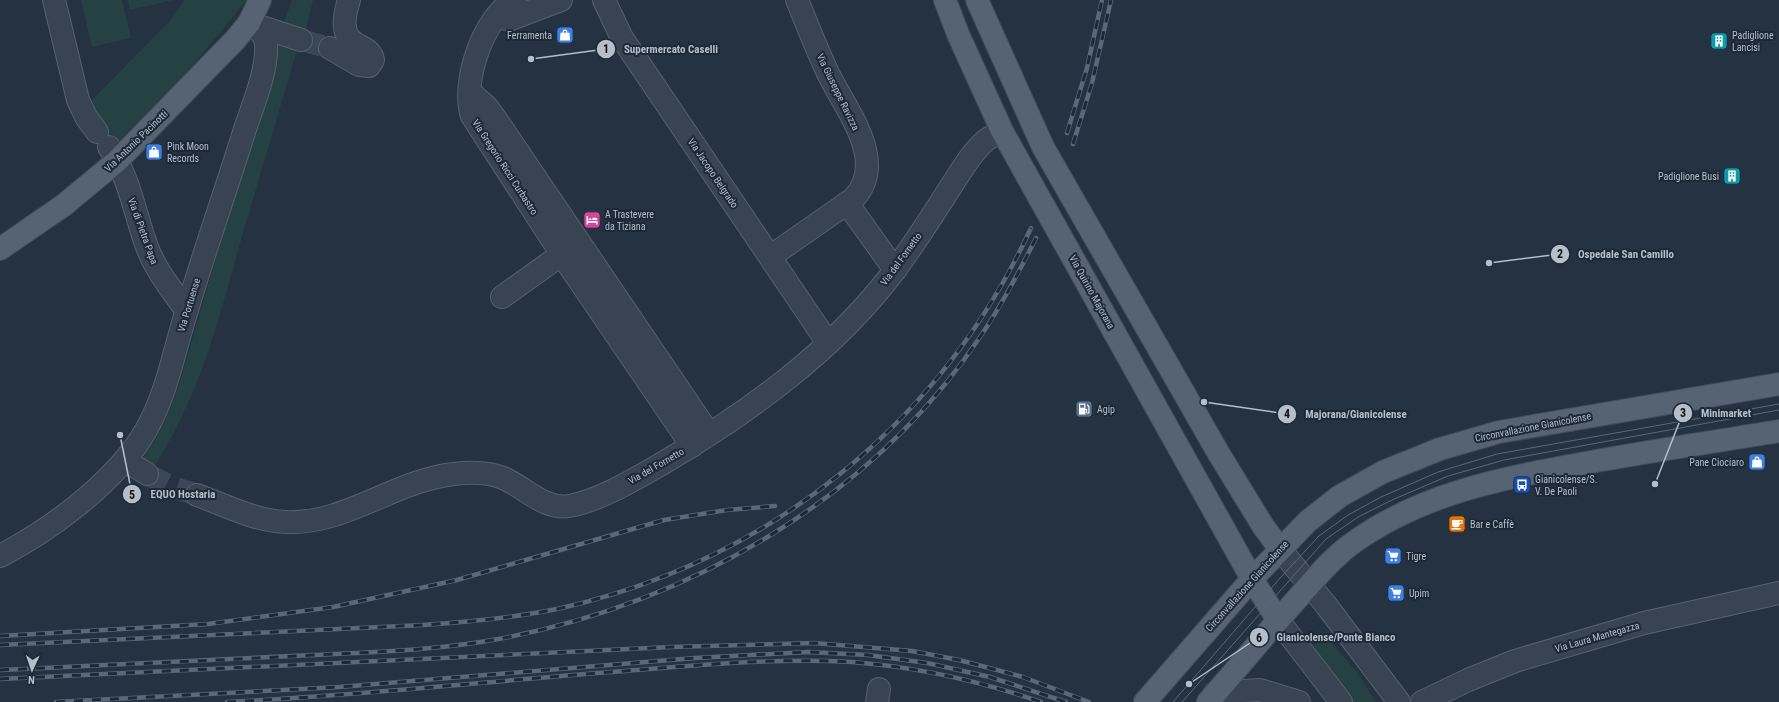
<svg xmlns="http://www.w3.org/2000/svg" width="1779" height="702" viewBox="0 0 1779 702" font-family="'Roboto Condensed',sans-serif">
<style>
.green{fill:#264143}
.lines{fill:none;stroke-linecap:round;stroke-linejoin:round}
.minor-tunnel{stroke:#3a4757;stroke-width:22;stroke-dasharray:22 11;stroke-linecap:butt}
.minor-casing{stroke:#56626f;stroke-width:24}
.major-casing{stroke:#424d5b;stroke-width:24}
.minor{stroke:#384452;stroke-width:22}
.major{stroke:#566372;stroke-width:22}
.tram{stroke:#5a6879;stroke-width:1}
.rail-casing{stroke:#5a6879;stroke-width:4.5}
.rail{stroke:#1d2937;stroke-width:3;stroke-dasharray:9;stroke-linecap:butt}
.labels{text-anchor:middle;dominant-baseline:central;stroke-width:4;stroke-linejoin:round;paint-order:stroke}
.poi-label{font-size:10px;fill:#b5bfcc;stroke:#1d2937;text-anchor:start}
.street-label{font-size:10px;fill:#b5bfcc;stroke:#1d2937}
.leader{fill:none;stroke:#b5bfcc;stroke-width:1.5}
.callout-dot{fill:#b5bfcc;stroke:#1d2937;stroke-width:1.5}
.mark-label{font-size:12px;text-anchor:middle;font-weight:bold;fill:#111}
.callout-label{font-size:11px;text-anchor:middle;font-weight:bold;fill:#b5bfcc;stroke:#1d2937;stroke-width:4;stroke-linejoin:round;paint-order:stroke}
</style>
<rect width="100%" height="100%" fill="#243242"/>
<g class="green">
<polygon points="81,0 122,0 131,38 92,47"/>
<polygon points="128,0 173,0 130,10"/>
<polygon points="185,0 247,0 178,83 117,142 87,105 168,23"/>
<polygon points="292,0 313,0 305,33 283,25"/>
<path d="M279,42L298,47C280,109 261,171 243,233C219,318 201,395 152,470L141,461C159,438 169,413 179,385Z"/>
<polygon points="1326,636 1356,671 1376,702 1350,702 1310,650"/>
</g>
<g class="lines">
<g class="minor-tunnel">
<polyline points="301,40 330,48"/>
<polyline points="147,474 170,486 197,495"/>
</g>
<defs>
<g id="minor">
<polyline points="54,0 78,100 86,117 97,132"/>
<path d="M515,0C483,16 461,84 472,116L568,264L692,446"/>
<polyline points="604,0 622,38 828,343"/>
<polyline points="496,18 511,19 561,0"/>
<polyline points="252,24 301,40"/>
<path d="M330,48L359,65L369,66L373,60C370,39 332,54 349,0"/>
<polyline points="470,92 486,106 495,118 709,434"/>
<path d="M109,147C129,176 135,214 147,247C156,271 172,290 186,310"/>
<polyline points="847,203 895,270"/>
<path d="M771,256L853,199C890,161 844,108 827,71C816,48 807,24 797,0"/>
<polyline points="502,297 562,254"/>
<polyline points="125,460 147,474"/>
<path d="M197,495C225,505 255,521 286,522C345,525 396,480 454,474C470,472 488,472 503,478C525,487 544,510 569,506C599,501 637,478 663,463C749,412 834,351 895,270C915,243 932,216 950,188C960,173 971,153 985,141C990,137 996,134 1002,131"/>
<polyline points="1280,549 1326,605 1399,702"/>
<path d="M0,556C50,530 108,487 140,440C166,401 173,353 187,310C205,249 226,190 245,129C253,105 268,69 266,44C265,33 258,29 249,23"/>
<polyline points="1278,620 1341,702"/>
<polyline points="1215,693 1260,690 1299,702"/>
<polyline points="877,702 879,689"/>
<polyline points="1422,702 1468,680 1515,661 1644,623 1779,593"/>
</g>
<g id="major">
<polyline points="945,0 958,34 1002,131 1252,579 1278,620"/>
<polyline points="977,0 1043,147 1219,454 1263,526 1280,549"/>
<polyline points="0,249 64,205 117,161 235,40 249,23 260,0"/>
<polyline points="1145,702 1252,579 1308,521 1340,496 1383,472 1440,449 1499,432 1779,384"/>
<path d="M1208,702C1238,668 1266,633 1297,599C1314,580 1330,560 1350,545C1423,491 1510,477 1596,461C1657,450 1718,441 1779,431"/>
</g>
</defs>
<use href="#minor" class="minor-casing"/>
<use href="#major" class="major-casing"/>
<use href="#minor" class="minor"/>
<use href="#major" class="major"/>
<g class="tram">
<polyline points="1173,702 1281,577 1319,536 1348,515 1381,497 1438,472 1497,454 1779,404"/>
<polyline points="1182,702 1326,539 1358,517 1392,500 1448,476 1504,460 1779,410"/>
</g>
<defs>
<g id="rail">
<polyline points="1067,133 1087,68 1102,0"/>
<polyline points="1073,144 1092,83 1111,0"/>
<polyline points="0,636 208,624 333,607 457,580 664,520 727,510 775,506"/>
<path d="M0,645L423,625C468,622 513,618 557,609C768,562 940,425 1031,228"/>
<path d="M0,670C104,665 208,661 313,655C377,652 441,650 504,638C693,601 872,498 980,337C1002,305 1019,272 1036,238"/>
<polyline points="0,679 671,647 814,643 912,651 959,660 1023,677 1089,702"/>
<polyline points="56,702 339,687 695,658 808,652 868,655 927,663 990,677 1066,702"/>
<path d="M227,702C350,696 473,683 597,673C681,667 767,657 852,662C917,667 980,681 1041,702"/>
</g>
</defs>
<use href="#rail" class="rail-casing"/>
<use href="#rail" class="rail"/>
</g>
<defs>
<symbol id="shop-square" viewBox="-11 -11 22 22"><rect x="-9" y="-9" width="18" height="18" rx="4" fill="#3f7fe0" stroke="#1d2937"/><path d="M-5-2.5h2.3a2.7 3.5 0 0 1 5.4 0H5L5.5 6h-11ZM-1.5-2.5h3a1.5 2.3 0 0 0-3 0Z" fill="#fff"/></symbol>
<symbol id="building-square" viewBox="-11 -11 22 22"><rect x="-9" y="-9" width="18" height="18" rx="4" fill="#0f9aa8" stroke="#1d2937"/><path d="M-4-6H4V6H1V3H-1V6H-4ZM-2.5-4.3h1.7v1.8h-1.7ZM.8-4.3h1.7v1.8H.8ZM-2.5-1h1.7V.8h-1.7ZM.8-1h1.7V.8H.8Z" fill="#fff"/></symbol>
<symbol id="hotel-square" viewBox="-11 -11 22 22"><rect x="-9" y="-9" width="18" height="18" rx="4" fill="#d1479c" stroke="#1d2937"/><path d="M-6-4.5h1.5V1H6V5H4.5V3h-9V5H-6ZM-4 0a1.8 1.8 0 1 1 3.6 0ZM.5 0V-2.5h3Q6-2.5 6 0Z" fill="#fff"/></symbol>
<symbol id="fuel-square" viewBox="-11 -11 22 22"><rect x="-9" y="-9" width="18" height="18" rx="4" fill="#5c6f8a" stroke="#1d2937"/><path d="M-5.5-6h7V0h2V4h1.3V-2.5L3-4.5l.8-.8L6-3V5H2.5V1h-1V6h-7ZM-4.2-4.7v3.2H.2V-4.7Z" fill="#fff"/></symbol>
<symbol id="bus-square" viewBox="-11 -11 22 22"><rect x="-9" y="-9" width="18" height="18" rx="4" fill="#1a4fb4" stroke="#1d2937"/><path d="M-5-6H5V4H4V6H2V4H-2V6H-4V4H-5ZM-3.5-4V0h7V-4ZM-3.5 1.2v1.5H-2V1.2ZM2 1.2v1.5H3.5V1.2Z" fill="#fff"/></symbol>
<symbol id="cafe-square" viewBox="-11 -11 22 22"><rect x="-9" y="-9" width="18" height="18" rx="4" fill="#e8710a" stroke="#1d2937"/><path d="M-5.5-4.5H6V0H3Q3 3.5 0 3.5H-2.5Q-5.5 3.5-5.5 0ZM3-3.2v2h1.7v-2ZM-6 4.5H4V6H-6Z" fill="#fff"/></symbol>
<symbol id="supermarket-square" viewBox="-11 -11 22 22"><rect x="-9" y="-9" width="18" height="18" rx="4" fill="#3f7fe0" stroke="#1d2937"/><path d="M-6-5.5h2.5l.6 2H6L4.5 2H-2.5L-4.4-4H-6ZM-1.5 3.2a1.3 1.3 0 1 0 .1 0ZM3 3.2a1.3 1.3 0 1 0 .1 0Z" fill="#fff"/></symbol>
</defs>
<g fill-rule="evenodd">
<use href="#shop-square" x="555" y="25" width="20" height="20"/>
<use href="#building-square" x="1709" y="31" width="20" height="20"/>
<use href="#shop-square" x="144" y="142" width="20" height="20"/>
<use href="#building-square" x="1722" y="166" width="20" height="20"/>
<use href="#hotel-square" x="582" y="210" width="20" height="20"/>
<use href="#fuel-square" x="1074" y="399" width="20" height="20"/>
<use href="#shop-square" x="1747" y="452" width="20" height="20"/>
<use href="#bus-square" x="1512" y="475" width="20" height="20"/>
<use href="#cafe-square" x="1447" y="514" width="20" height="20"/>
<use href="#supermarket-square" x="1383" y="546" width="20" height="20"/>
<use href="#supermarket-square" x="1386" y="583" width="20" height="20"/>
</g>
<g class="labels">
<g class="poi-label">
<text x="552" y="35" text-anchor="end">Ferramenta</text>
<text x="1732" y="35">Padiglione<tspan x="1732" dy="12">Lancisi</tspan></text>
<text x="167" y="146">Pink Moon<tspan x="167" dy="12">Records</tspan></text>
<text x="1719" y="176" text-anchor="end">Padiglione Busi</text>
<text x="605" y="214">A Trastevere<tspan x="605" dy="12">da Tiziana</tspan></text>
<text x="1097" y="409">Agip</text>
<text x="1744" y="462" text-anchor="end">Pane Ciociaro</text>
<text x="1535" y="479">Gianicolense/S.<tspan x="1535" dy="12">V. De Paoli</tspan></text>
<text x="1470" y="524">Bar e Caffè</text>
<text x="1406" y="556">Tigre</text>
<text x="1409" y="593">Upim</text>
</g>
<g class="street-label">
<text transform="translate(838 92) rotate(64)">Via Giuseppe Ravizza</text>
<text transform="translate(136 141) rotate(-44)">Via Antonio Pacinotti</text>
<text transform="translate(505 167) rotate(57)">Via Gregorio Ricci Curbastro</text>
<text transform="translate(713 173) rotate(56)">Via Jacopo Belgrado</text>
<text transform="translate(143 231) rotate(70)">Via di Pietra Papa</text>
<text transform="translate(901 259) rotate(-54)">Via del Fornetto</text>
<text transform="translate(1092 292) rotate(61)">Via Quirino Majorana</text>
<text transform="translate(189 305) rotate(-73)">Via Portuense</text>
<text transform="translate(1533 427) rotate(-11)">Circonvallazione Gianicolense</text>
<text transform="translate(656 466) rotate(-30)">Via del Fornetto</text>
<text transform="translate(1247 586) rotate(-48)">Circonvallazione Gianicolense</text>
<text transform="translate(1597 637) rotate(-16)">Via Laura Mantegazza</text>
</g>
</g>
<path class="leader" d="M531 59L606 49M1489 263L1560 254M1655 484L1683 413M1204 402L1287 414M120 435L132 494M1189 684L1259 637"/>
<g class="callout-dot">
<circle cx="531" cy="59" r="4"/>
<circle cx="1489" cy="263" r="4"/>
<circle cx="1655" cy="484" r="4"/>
<circle cx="1204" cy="402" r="4"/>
<circle cx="120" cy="435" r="4"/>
<circle cx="1189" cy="684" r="4"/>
<circle cx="606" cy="49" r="10"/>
<circle cx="1560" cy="254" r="10"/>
<circle cx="1683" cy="413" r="10"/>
<circle cx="1287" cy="414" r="10"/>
<circle cx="132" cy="494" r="10"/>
<circle cx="1259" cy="637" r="10"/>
</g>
<g class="mark-label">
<text x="606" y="53">1</text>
<text x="1560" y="258">2</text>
<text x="1683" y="417">3</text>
<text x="1287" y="418">4</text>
<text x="132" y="499">5</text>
<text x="1259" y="642">6</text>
</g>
<g class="callout-label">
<text x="671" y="53">Supermercato Caselli</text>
<text x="1626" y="258">Ospedale San Camillo</text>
<text x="1726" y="417">Minimarket</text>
<text x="1356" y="418">Majorana/Gianicolense</text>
<text x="183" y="498">EQUO Hostaria</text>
<text x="1336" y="641">Gianicolense/Ponte Bianco</text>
</g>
<g transform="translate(32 670) rotate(183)" stroke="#1d2937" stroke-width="3" paint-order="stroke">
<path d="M0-3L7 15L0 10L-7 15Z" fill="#b5bfcc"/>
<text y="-6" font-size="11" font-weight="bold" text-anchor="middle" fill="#b5bfcc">N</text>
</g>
</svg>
